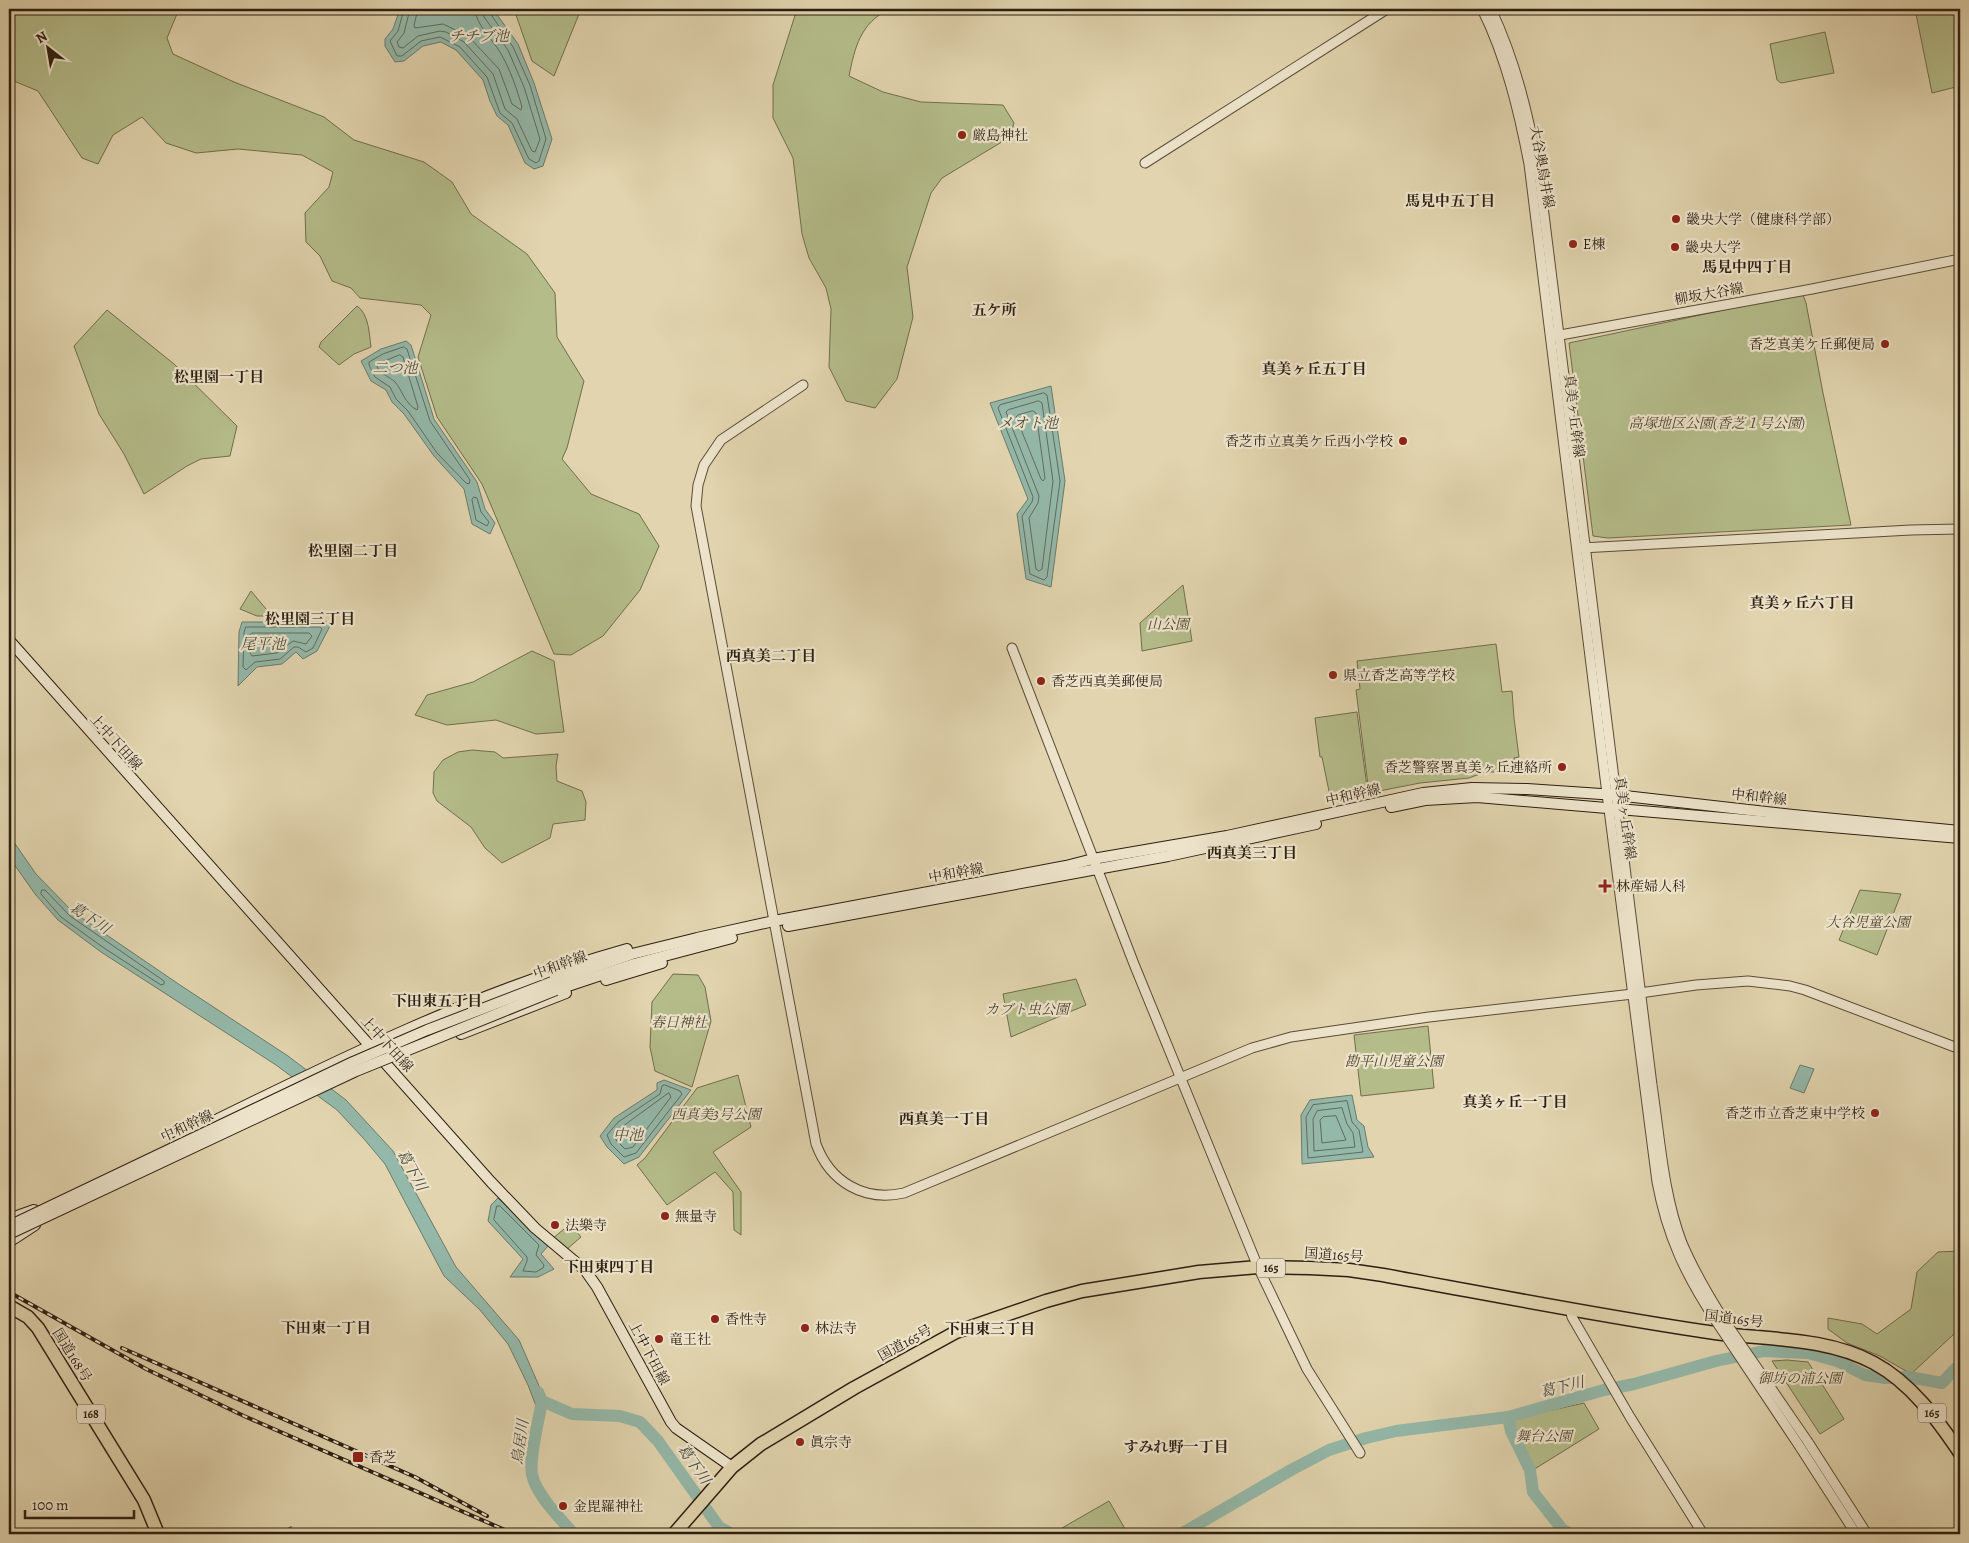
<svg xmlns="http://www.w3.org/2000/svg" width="1969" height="1543" viewBox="0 0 1969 1543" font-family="Alegreya,'Noto Serif JP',serif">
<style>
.green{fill:#b4bc8a;stroke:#706e4e}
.water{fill:#94b8a9;stroke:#6b7b6c}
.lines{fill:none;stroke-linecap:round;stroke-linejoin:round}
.shore{stroke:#606c5d;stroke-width:1}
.stream{stroke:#6b7b6c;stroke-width:2}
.river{stroke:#94b8a9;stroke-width:12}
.tertiary-casing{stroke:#5a4c38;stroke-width:11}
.secondary-casing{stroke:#2d1f11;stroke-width:12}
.trunk-casing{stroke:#2d1f11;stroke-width:15}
.tertiary{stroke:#ece3ca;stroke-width:9}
.secondary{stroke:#ece3ca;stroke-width:10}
.trunk{stroke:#e1d4ae;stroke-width:12}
.rail-casing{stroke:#2d1f11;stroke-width:4}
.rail{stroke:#ece3ca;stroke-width:2;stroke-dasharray:5.5;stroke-linecap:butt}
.tertiary-bridge-casing{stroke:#5a4c38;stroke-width:11;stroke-linecap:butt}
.secondary-bridge-casing{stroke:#2d1f11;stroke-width:12;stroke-linecap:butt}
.tertiary-bridge{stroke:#ece3ca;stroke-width:9}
.secondary-bridge{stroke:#ece3ca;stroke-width:10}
.poi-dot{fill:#8f2418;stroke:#ece3ca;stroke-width:2}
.labels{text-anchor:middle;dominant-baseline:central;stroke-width:4.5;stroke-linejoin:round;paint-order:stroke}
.shield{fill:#ece3ca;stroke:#665a48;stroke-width:1}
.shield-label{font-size:12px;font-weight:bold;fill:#2d1f11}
.poi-label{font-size:14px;fill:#2d1f11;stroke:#ece3ca;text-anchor:start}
.street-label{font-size:14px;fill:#2d1f11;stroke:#ece3ca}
.park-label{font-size:14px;font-style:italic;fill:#4f462f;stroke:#ece3ca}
.water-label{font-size:15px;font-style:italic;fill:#4c4d3f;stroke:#ece3ca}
.neighbourhood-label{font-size:15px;font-weight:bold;fill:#2d1f11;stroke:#ece3ca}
</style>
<rect width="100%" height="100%" fill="#e1d4ae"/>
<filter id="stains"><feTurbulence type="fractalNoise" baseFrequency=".004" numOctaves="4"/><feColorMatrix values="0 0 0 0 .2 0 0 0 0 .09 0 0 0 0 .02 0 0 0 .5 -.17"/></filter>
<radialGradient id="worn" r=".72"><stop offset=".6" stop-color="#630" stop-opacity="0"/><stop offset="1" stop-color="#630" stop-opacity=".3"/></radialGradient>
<g class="green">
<polygon points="9,9 179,9 167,38 173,54 234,82 324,117 354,140 424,162 452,182 471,214 527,254 555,293 557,337 584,381 567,448 562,459 591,494 639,514 659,546 640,590 603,636 571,655 554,654 482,484 437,417 418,357 431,315 421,305 360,298 351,288 332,281 320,256 306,242 305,213 329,187 333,172 302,155 238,149 196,153 166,143 142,117 113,135 98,164 82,158 38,91 9,79"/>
<polygon points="514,9 581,9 554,76 532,61"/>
<path d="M797,9H889C860,24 855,47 849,76L883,92L921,102L1003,105L1014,123L1010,137L942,178L931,193L907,267L913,317L897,379L875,408L846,401L829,367L831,309L826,288L809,258L802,234L793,158L773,118V85Z"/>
<polygon points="1915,9 1960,9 1960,86 1932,93"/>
<polygon points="1825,32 1834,73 1781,83 1777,80 1770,44"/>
<polygon points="1799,294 1803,295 1806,303 1823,393 1851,525 1608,538 1593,536 1569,343"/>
<path d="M357,306C369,314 369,333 371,347L354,354L339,365L319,347L321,342Z"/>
<polygon points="107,310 174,364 237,426 230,456 201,459 187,466 144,494 124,454 99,414 74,346"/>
<polygon points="1183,585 1192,641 1142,651 1140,623"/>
<polygon points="251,591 272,616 257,616 240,609"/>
<polygon points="1496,644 1502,692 1512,691 1514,718 1519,757 1514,758 1517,772 1485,772 1469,778 1420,783 1369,793 1356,690 1360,689 1357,661"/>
<polygon points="532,651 554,661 564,732 536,734 496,720 447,725 415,715 427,695 473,682"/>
<polygon points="1357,712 1368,794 1331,801 1322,757 1320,757 1315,718"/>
<polygon points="472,750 495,752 503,758 558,754 556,766 557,781 582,791 586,802 585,820 553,824 550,838 502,863 485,848 471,827 437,801 433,793 434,772 443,760 458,752"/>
<polygon points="1860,890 1901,894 1877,955 1839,940"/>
<polygon points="673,974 698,975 705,987 711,1021 692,1087 655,1071 650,1047 652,1002"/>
<polygon points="1076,979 1086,1005 1011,1037 1003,994"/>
<polygon points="1428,1026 1434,1088 1361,1096 1354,1035"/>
<polygon points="738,1075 751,1127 713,1152 741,1192 741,1235 734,1230 733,1192 715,1172 667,1205 637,1165 645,1158 697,1088"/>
<polygon points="570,1224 581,1237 566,1250 552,1239"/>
<polygon points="1960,1251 1960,1323 1954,1334 1911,1374 1880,1356 1847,1343 1828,1329 1828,1318 1862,1324 1877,1334 1911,1309 1917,1272 1938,1252"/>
<polygon points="1787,1360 1808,1362 1844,1419 1820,1434 1772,1361"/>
<polygon points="1584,1403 1599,1429 1533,1470 1512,1428 1512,1419"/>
<polygon points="1109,1501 1128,1534 1063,1534 1062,1528"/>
</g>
<g class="water">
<polygon points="400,9 493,9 518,44 534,83 552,139 543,166 534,169 525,163 508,125 497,116 490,101 483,80 456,50 441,42 423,46 404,61 395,62 385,46 385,39 393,29"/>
<polygon points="406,341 411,345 434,419 477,482 485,509 495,523 490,534 472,524 464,489 434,456 404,414 392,402 386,390 371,381 361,361 381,349"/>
<polygon points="1051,386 1065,481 1051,587 1026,579 1017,514 1028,499 990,403"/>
<polygon points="242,622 332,622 317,651 303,659 296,652 282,664 257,667 238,686 239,632"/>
<polygon points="9,835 36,874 73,912 180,985 288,1056 346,1100 393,1151 456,1267 519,1340 543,1395 550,1401 545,1409 536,1406 528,1385 508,1344 480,1310 444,1276 385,1164 364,1139 337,1110 276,1065 101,952 58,920 35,894 9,857"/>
<polygon points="1800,1065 1814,1069 1804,1093 1790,1088"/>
<polygon points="664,1080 691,1090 639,1157 624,1164 607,1147 600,1136 614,1118 657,1090 657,1083"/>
<polygon points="1352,1095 1357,1120 1364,1126 1368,1147 1374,1157 1302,1164 1301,1115 1310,1100"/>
<polygon points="498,1198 548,1246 541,1254 554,1269 538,1277 510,1277 523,1259 488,1221 491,1205"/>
</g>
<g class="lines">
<g class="shore">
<polyline points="404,9 398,31 390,41 397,56 402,56 421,41 440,37 460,47 487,77 500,113 512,123 529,159 536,163 539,161 546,139 530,85 513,47 490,13 489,9"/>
<polyline points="410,9 404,33 397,42 399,47 403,48 418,36 440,31 446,32 464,42 493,74 505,109 517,119 532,151 535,152 540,139 524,87 508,50 484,17 483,9"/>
<path d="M418,9L414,25L415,28L443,24L468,36L499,69L512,104L521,110L522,107C517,89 510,69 500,52C492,39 476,25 475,9"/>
<polygon points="404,347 407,349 430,421 470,480 469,484 466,483 437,453 408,411 396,399 390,387 375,377 369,365 369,362 383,354"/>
<path d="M400,355L403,357L418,407L417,410C404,403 403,391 395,382C389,376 381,375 377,367L378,364Z"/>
<polygon points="1044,393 1047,395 1060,481 1047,577 1044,580 1030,574 1022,516 1032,502 1033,497 998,408 1000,405"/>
<polygon points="1039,401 1042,403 1053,481 1042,569 1039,571 1036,569 1029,518 1038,503 1039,496 1006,412 1008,410"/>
<polygon points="1033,411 1036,413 1045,478 1043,481 1041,479 1016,417 1018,415"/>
<polygon points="474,497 477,498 481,512 489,522 487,526 476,520 472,500"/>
<polygon points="246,627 320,627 322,629 313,648 306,652 298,647 294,647 280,659 255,662 246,670 243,667 244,633"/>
<polygon points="252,633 309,633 312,636 306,644 293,641 277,653 252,656 250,653 250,635"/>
<polygon points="42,890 45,890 70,916 164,981 164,984 161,985 104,948 61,917 41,894"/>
<polygon points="665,1085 680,1091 682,1094 636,1153 624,1157 611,1144 607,1135 618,1122 660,1094 662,1086"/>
<polygon points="669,1093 671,1097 633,1147 625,1149 616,1140 615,1135 622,1127"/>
<polygon points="1347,1101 1352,1122 1359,1130 1363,1152 1308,1158 1306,1117 1313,1105"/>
<polygon points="1342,1108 1347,1124 1353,1133 1355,1147 1314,1151 1313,1119 1317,1111"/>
<polygon points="1336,1116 1346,1140 1322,1143 1320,1120 1323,1117"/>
<polygon points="497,1206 500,1206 539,1245 536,1255 544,1265 543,1268 536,1272 523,1271 527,1261 527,1257 494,1220"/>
</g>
<polyline class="stream" points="282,1534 282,1532 291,1527"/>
<g class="river">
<polyline points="538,1392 542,1401 572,1414 620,1416 640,1422 658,1441 719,1527 732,1534"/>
<path d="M542,1401C539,1419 529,1458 532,1474C535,1493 561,1520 574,1534"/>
<polyline points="1508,1417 1511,1431 1530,1470 1533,1492 1562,1529 1570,1534"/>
<polyline points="1181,1534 1291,1470 1329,1450 1366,1438 1396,1431 1508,1417 1604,1390 1634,1384 1716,1361 1764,1351 1808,1353 1837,1361 1865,1375 1885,1378 1909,1377 1942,1383 1955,1369 1960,1372"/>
</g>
<defs>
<g id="tertiary">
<path d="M1482,9C1506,57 1519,112 1529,164L1607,794L1657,1182C1667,1236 1686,1276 1716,1321"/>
<path d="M1491,9C1516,62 1529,117 1539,174L1652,1085C1660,1138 1663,1193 1682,1243C1693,1269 1707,1293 1722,1317"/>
<polyline points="1145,163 1387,9"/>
<polyline points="1555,336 1812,289 1960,259"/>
<path d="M803,385L721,440L704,465L698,485L696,506L816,1144C830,1182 864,1202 904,1193L1252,1048L1291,1037L1429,1017L1633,994L1696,985L1748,981L1790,986L1805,990L1960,1049"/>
<polyline points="1581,548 1911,530 1960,529"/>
<polyline points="1012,648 1134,964 1258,1267 1307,1369 1360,1453"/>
<polyline points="1570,1309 1572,1317 1630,1417 1703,1534"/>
<polyline points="1808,1442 1867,1534"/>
<polyline points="1800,1447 1856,1534"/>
</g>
<g id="secondary">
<polyline points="9,640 491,1182 535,1228 585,1270 597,1287 671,1422 676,1428 732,1467"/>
<polyline points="1391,807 1425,800 1477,797 1960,838"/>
<polyline points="788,926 1168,856 1316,824"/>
<polyline points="606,980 662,963"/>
<polyline points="552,982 632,954 697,938 774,921 1066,866 1093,859 1227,836 1423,793 1472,788 1527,789 1616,795 1793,815 1960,831"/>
<polyline points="556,990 634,964 732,938"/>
<polyline points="461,1034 566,993"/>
<path d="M175,1143L198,1129C337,1060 477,991 627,949"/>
<polyline points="9,1219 34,1210"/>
<polyline points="9,1242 35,1225"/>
</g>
<g id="trunk">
<polyline points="9,1306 28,1317 38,1328 144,1500 158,1534"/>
<path d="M674,1534L732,1467L761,1444L854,1388L956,1332L1046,1301L1082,1291L1199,1272L1258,1267L1310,1268L1349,1270L1383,1275C1494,1295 1604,1317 1715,1333C1769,1340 1826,1337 1874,1363C1911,1383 1937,1419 1960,1453"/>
</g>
</defs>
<use href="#tertiary" class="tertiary-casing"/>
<use href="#secondary" class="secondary-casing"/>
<use href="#trunk" class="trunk-casing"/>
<use href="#tertiary" class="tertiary"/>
<use href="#secondary" class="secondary"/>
<use href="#trunk" class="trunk"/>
<defs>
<g id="rail">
<polyline points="9,1292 146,1369 244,1416 514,1534"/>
<polyline points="122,1348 415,1477 487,1516"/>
</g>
</defs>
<use href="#rail" class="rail-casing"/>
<use href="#rail" class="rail"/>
<defs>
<g id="tertiary-bridge">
<polyline points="1722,1317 1808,1442"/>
<polyline points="1716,1321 1800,1447"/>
</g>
<g id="secondary-bridge">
<polyline points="9,1226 353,1062 427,1030 552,982"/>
<polyline points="9,1234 356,1071 556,990"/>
</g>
</defs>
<use href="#tertiary-bridge" class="tertiary-bridge-casing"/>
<use href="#secondary-bridge" class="secondary-bridge-casing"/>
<use href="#tertiary-bridge" class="tertiary-bridge"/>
<use href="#secondary-bridge" class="secondary-bridge"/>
</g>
<g class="poi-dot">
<circle cx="962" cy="135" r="5"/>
<circle cx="1676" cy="219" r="5"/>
<circle cx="1573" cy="244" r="5"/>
<circle cx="1675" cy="247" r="5"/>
<circle cx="1885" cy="344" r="5"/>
<circle cx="1403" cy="441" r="5"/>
<circle cx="1333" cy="675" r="5"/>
<circle cx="1041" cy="681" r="5"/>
<circle cx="1562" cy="767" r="5"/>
<path d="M1602.5 878.5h5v5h5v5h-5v5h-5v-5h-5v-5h5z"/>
<circle cx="1875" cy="1113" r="5"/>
<circle cx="665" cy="1216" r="5"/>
<circle cx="555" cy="1225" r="5"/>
<circle cx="715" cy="1319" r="5"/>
<circle cx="805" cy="1328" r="5"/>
<circle cx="659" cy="1339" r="5"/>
<circle cx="800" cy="1442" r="5"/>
<rect x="352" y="1451" width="12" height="12" rx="2.5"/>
<circle cx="563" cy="1506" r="5"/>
</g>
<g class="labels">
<g class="shield">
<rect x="1257" y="1258.5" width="28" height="19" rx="4"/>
<rect x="1918" y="1403.5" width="28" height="19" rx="4"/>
<rect x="77" y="1404.5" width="28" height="19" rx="4"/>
</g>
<g class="shield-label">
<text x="1271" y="1268">165</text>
<text x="1932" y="1413">165</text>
<text x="91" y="1414">168</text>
</g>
<g class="poi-label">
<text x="972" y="135">厳島神社</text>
<text x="1686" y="219">畿央大学（健康科学部）</text>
<text x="1583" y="244">E棟</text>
<text x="1685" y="247">畿央大学</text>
<text x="1875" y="344" text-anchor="end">香芝真美ケ丘郵便局</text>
<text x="1393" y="441" text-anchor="end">香芝市立真美ケ丘西小学校</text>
<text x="1343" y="675">県立香芝高等学校</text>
<text x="1051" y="681">香芝西真美郵便局</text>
<text x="1552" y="767" text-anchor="end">香芝警察署真美ヶ丘連絡所</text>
<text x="1616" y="886">林産婦人科</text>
<text x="1865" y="1113" text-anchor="end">香芝市立香芝東中学校</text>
<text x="675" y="1216">無量寺</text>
<text x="565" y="1225">法樂寺</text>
<text x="725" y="1319">香性寺</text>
<text x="815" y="1328">林法寺</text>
<text x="669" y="1339">竜王社</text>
<text x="810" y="1442">眞宗寺</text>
<text x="369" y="1457">香芝</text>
<text x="573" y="1506">金毘羅神社</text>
</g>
<g class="street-label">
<text transform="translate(1542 167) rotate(80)">大谷奥鳥井線</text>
<text transform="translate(1709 294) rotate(-10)">柳坂大谷線</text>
<text transform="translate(1574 416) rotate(83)">真美ヶ丘幹線</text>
<text transform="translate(116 742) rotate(48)">上中下田線</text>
<text transform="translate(1353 795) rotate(-13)">中和幹線</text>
<text transform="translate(1759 797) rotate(6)">中和幹線</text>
<text transform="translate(1625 818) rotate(82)">真美ヶ丘幹線</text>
<text transform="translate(956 873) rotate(-10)">中和幹線</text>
<text transform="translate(560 965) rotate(-20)">中和幹線</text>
<text transform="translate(387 1044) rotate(48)">上中下田線</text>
<text transform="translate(187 1126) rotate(-25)">中和幹線</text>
<text transform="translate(1334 1255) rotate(4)">国道165号</text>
<text transform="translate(1734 1319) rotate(7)">国道165号</text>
<text transform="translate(905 1343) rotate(-29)">国道165号</text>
<text transform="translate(649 1353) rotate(62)">上中下田線</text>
<text transform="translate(72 1355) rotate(58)">国道168号</text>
</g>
<g class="park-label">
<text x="1717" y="423">高塚地区公園(香芝１号公園)</text>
<text x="1168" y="624">山公園</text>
<text x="1868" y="922">大谷児童公園</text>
<text x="1027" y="1009">カブト虫公園</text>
<text x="679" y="1022">春日神社</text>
<text x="1394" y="1061">勘平山児童公園</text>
<text x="716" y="1114">西真美3号公園</text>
<text x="1800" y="1378">御坊の浦公園</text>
<text x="1544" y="1436">舞台公園</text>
</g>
<g class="water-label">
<text x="479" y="36">チチブ池</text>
<text x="395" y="368">二つ池</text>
<text x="1028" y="423">メオト池</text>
<text x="263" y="644">尾平池</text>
<text transform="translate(90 918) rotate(33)">葛下川</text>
<text x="628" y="1135">中池</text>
<text transform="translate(412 1170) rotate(61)">葛下川</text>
<text transform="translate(1562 1387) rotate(-14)">葛下川</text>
<text transform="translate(520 1442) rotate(-82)">鳥居川</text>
<text transform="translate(694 1464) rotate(55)">葛下川</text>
</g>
<g class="neighbourhood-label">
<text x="1450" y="201">馬見中五丁目</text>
<text x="1747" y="267">馬見中四丁目</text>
<text x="994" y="310">五ケ所</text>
<text x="1314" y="369">真美ヶ丘五丁目</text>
<text x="219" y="377">松里園一丁目</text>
<text x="353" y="551">松里園二丁目</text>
<text x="1802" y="603">真美ヶ丘六丁目</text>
<text x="310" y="619">松里園三丁目</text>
<text x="771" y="656">西真美二丁目</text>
<text x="1252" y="853">西真美三丁目</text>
<text x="437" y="1001">下田東五丁目</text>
<text x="1515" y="1102">真美ヶ丘一丁目</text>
<text x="944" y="1119">西真美一丁目</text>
<text x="609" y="1267">下田東四丁目</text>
<text x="326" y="1328">下田東一丁目</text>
<text x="990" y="1329">下田東三丁目</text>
<text x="1176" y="1447">すみれ野一丁目</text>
</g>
</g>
<rect width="1969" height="1543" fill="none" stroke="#e1d4ae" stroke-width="30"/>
<rect x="10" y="10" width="1949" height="1523" fill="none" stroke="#2d1f11" stroke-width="2.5"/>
<rect x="15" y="15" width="1939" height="1513" fill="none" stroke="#2d1f11"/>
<g transform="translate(48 48) rotate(329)" stroke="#ece3ca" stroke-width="4" paint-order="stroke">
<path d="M0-4L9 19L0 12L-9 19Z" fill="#2d1f11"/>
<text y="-8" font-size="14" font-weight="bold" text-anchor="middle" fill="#2d1f11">N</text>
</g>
<path d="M25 1510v8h109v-8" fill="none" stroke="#2d1f11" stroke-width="2.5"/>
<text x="32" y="1510" font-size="15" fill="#2d1f11" stroke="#ece3ca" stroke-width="4" paint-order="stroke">100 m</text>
<rect width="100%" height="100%" filter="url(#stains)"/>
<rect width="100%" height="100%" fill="url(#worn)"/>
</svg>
